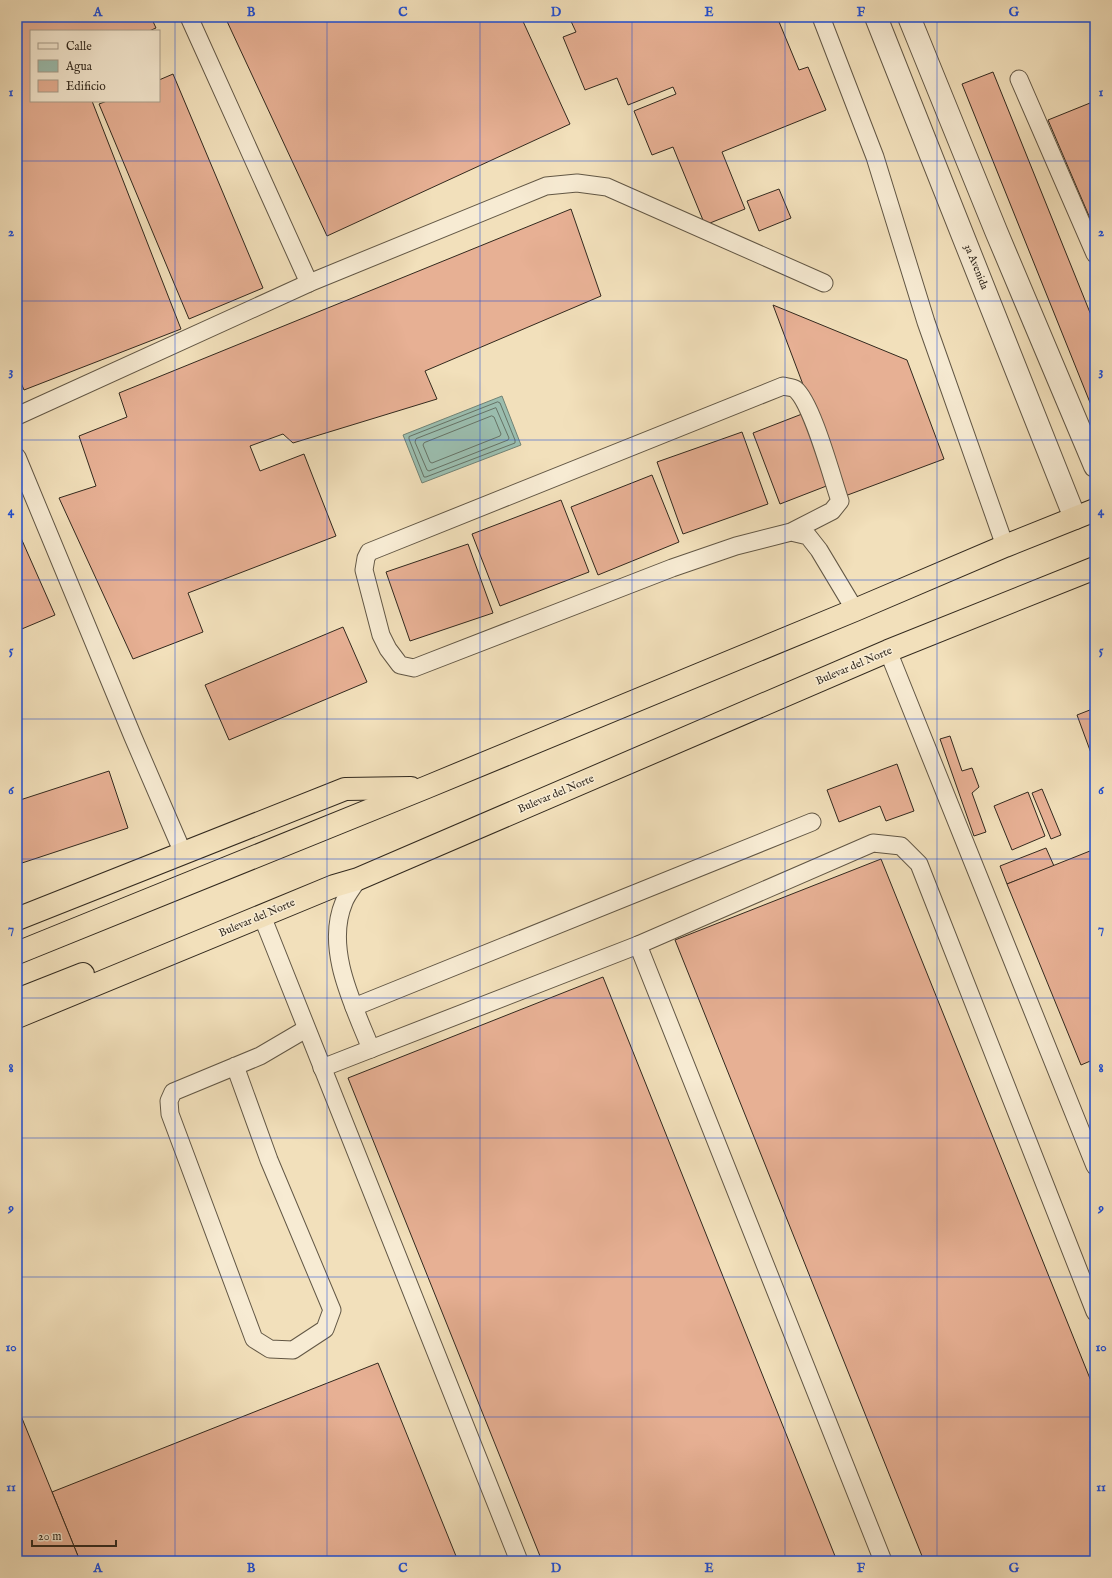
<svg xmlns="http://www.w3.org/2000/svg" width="1112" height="1578" viewBox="0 0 1112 1578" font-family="'IM FELL English',serif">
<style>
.water{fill:#9bbdae;stroke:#718274}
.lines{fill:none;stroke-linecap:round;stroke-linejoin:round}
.shore{stroke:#667366;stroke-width:1}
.building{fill:#e7b094;stroke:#32291e}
.lane-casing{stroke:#625745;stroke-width:19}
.street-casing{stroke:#625745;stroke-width:24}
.highway-casing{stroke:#32291e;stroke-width:24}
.lane{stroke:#f7ebd3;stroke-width:17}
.street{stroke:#f7ebd3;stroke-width:22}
.highway{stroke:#f2e0bb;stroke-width:22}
.grid{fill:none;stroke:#1d4ed8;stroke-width:1;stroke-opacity:0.55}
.labels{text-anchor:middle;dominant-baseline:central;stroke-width:3;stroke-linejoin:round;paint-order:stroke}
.street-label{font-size:11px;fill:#32291e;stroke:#f7ebd3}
.neatline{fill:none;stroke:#1d4ed8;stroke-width:1.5}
.grid-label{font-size:13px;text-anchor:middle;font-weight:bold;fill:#1d4ed8}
</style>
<rect width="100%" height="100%" fill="#f2e0bb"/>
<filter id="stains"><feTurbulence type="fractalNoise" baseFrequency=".005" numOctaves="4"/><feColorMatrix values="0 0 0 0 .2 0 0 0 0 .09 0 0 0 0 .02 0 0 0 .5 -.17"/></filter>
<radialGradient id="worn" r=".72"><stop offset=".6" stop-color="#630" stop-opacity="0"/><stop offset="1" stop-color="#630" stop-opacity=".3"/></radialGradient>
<polygon class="water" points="502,396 521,445 422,483 403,435"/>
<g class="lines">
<g class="shore">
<polygon points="498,402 500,403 515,440 515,443 426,477 424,477 409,439 409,437"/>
<polygon points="496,408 509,438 508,440 429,471 427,470 415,442 416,439"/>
<polygon points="492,416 494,417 501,434 500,436 432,463 430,462 423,445 424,443"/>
</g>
</g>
<g class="building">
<polygon points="17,17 151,17 156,28 149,31 31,31 31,101 92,101 181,329 24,390 17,373"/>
<polygon points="225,17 521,17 570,124 327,236"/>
<polygon points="569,17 777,17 799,70 808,67 826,110 722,152 745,209 705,225 673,147 652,155 634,111 676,94 673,87 628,105 617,78 585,90 563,37 576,32"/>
<polygon points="993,72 1095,325 1095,415 962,84"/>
<polygon points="173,74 263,288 189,319 99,104 107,101 159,101 159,80"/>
<polygon points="1095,101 1095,230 1048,120"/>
<polygon points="779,189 791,218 759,231 747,201"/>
<polygon points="571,209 601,296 425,371 437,399 293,443 283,434 250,446 260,471 304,454 336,536 188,593 203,632 133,659 59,498 96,486 79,436 127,417 119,393"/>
<polygon points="773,305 907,360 944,459 845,496"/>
<polygon points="802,414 829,485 780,504 753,433"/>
<polygon points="742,432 768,504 683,534 657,462"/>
<polygon points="652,475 679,542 598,575 571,507"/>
<polygon points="561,500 589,572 500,606 472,534"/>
<polygon points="17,529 55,615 17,631"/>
<polygon points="468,544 493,613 410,641 386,572"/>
<polygon points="343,627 367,682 229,740 205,685"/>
<polygon points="1095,708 1095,752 1091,753 1077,715"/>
<polygon points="950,736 962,771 972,768 979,787 972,793 986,832 974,836 940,739"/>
<polygon points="897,764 914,811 886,821 880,806 839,822 827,790"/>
<polygon points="109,771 128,828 22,863 17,849 17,801"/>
<polygon points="1042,789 1061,835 1051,839 1032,793"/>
<polygon points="1028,792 1045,836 1012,850 994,806"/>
<polygon points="1046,848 1054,866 1007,884 1000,866"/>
<polygon points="1095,849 1095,1059 1081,1065 1007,884"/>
<polygon points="881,859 1095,1391 1095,1561 924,1561 675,940"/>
<polygon points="603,977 837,1561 542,1561 348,1078"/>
<polygon points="378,1363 458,1561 80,1561 52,1492"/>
<polygon points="17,1406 52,1492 80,1561 17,1561"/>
</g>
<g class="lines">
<defs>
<g id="lane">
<polyline points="189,17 309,283"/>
<polyline points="821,17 875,157 926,322 1005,546"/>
<polyline points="1019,79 1095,254"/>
<polyline points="17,416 309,283 546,186 577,183 607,187 824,283"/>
<polyline points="17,457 133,737 183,853"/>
<path d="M791,532L832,511L840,501C832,478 812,402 795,389C792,387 787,387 783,386L369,552L366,558L364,570L381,635L388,649L400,665L414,668L672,568L736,546L791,532L808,536L819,550L855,610"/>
<polyline points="888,651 1095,1166"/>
<path d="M358,879C354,886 347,894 344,902C324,949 354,1006 371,1049"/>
<polyline points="262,916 519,1561"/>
<polyline points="638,945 883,1561"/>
<polyline points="354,1007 812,822"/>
<polyline points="235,1066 269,1160 332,1310 325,1329 293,1350 270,1349 254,1339 170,1114 169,1101 173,1092 260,1056 306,1029"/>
<polyline points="322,1068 638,945 873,843 901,846 919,864 1095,1312"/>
</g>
<g id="street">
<polyline points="876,17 1075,518"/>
<polyline points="909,17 996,231 1095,466"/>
</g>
<g id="highway">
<polyline points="17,919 345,789 411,788"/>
<polyline points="17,953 427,787 855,610 1005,546 1095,510"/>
<polyline points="17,1000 83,974"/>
<polyline points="17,1017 334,886 358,879 888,651 1095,568"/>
</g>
</defs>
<use href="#lane" class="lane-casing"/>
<use href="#street" class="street-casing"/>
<use href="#highway" class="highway-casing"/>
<use href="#lane" class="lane"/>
<use href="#street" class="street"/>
<use href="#highway" class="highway"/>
</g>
<path class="grid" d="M175,17V1561M327,17V1561M480,17V1561M632,17V1561M785,17V1561M937,17V1561M17,161H1095M17,301H1095M17,440H1095M17,580H1095M17,719H1095M17,859H1095M17,998H1095M17,1138H1095M17,1277H1095M17,1417H1095"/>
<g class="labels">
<g class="street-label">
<text transform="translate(976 267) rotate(68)">3a Avenida</text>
<text transform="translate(854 666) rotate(-23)">Bulevar del Norte</text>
<text transform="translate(556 794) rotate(-23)">Bulevar del Norte</text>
<text transform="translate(257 918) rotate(-23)">Bulevar del Norte</text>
</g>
</g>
<rect width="1112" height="1578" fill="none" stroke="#f2e0bb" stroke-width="44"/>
<rect x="30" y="30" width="130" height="72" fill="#f7ebd3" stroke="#a89d8b"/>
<rect x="38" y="43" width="20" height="6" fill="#f7ebd3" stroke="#a89d8b"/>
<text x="66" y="50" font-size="12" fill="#32291e">Calle</text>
<rect x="38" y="60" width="20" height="12" fill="#9bbdae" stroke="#a89d8b"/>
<text x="66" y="70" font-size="12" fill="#32291e">Agua</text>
<rect x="38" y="80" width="20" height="12" fill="#e7b094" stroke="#a89d8b"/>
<text x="66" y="90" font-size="12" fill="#32291e">Edificio</text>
<path d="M32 1540v6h84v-6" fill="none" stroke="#32291e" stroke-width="2"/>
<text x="38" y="1540" font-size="12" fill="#32291e" stroke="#f7ebd3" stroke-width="3" paint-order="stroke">20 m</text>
<rect x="22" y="22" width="1068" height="1534" class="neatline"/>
<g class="grid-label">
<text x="98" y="16">A</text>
<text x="251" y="16">B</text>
<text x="403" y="16">C</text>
<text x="556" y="16">D</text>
<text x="709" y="16">E</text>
<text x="861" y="16">F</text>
<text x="1014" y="16">G</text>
<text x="11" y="96">1</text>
<text x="1101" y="96">1</text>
<text x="11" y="236">2</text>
<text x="1101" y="236">2</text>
<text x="11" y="375">3</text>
<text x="1101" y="375">3</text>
<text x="11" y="515">4</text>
<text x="1101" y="515">4</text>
<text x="11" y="654">5</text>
<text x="1101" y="654">5</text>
<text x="11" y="794">6</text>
<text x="1101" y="794">6</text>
<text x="11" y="933">7</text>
<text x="1101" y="933">7</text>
<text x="11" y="1072">8</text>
<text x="1101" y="1072">8</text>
<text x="11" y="1212">9</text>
<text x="1101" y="1212">9</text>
<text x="11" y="1351">10</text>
<text x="1101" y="1351">10</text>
<text x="11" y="1491">11</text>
<text x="1101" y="1491">11</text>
<text x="98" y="1572">A</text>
<text x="251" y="1572">B</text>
<text x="403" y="1572">C</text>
<text x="556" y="1572">D</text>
<text x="709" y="1572">E</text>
<text x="861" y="1572">F</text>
<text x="1014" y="1572">G</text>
</g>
<rect width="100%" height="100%" filter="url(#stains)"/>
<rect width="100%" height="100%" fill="url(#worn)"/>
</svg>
